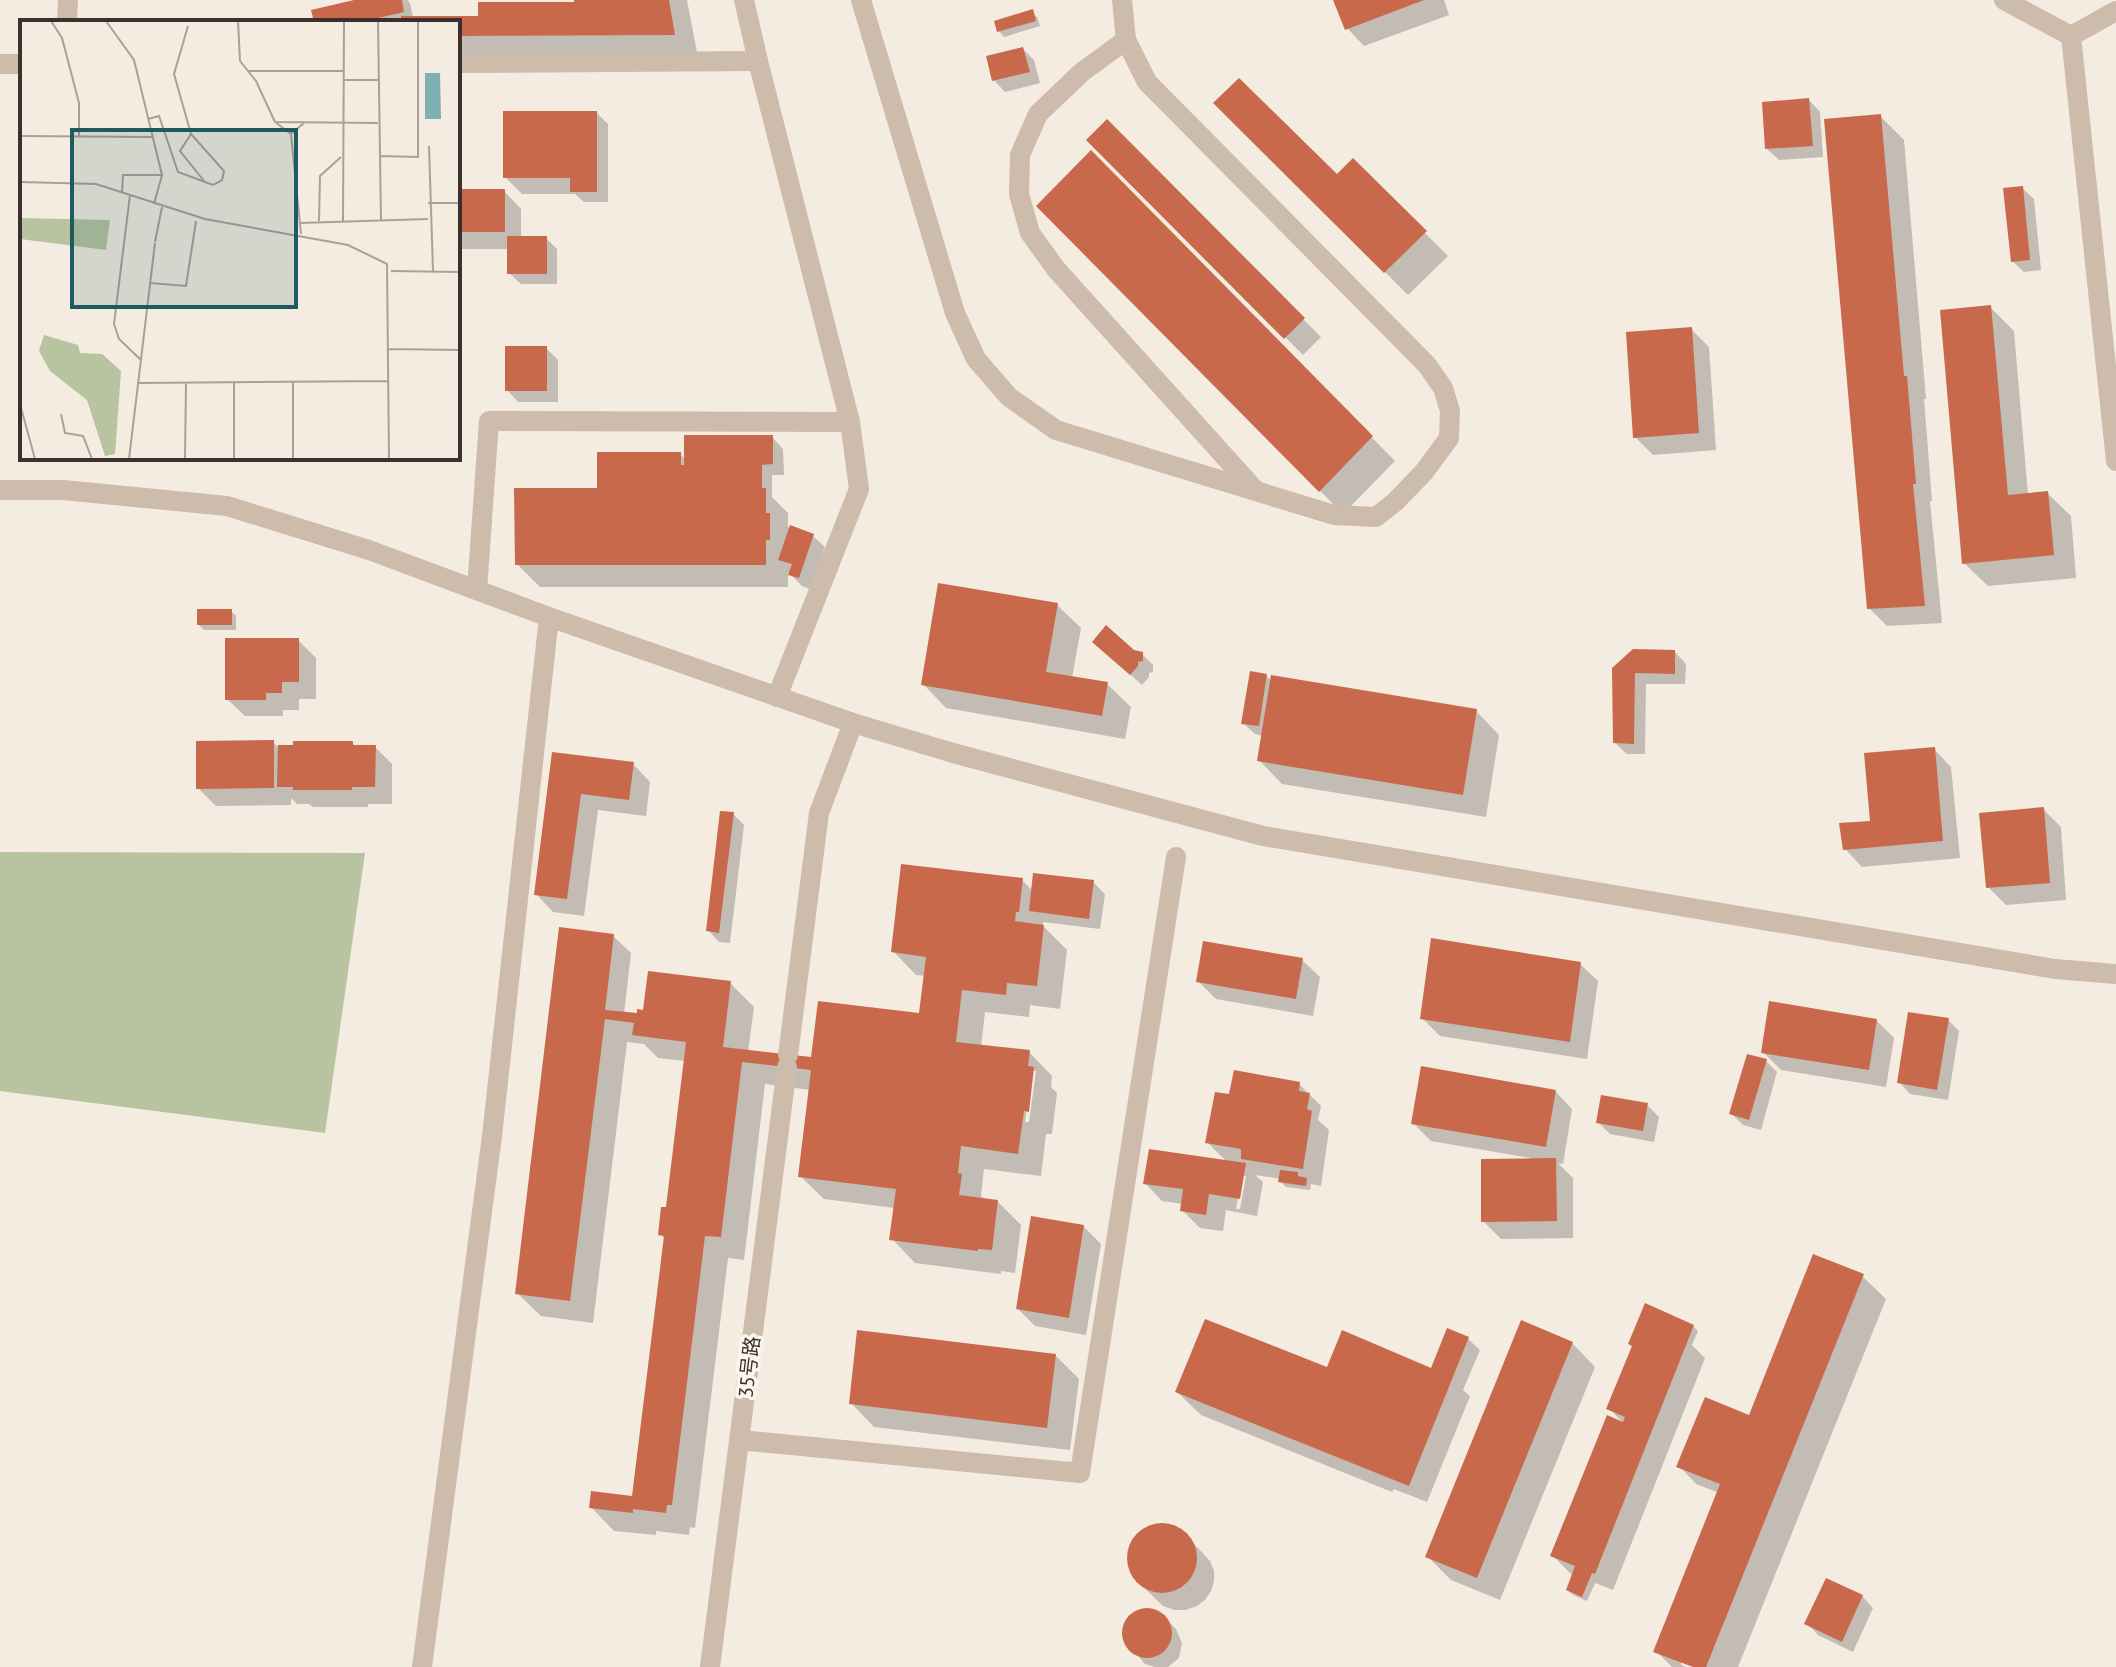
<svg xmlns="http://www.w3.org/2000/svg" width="2116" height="1667" viewBox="0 0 2116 1667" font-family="'PT Sans','Noto Sans SC',sans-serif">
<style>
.green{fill:#b8c4a0}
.shadow{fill:#0003;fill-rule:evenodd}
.building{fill:#c8694b}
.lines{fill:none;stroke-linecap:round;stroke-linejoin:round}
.minor{stroke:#cdbbac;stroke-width:20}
.labels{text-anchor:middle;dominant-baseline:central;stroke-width:7;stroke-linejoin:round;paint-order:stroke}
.street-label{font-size:20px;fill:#3b302b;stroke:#fbf5ee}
.inset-road{fill:none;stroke:#aaa098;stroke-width:2}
.view{fill:#1f5a5e;fill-opacity:0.15;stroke:#1f5a5e;stroke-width:4}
.inset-edge{fill:none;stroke:#3b302b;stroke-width:4}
</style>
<rect width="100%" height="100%" fill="#f4ebe1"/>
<polygon class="green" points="0,852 365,853 325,1133 0,1091"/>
<g class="shadow">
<polygon points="363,0 407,0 410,3 413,18 480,18 576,4 576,0 687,0 698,58 458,59 458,22 316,22"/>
<polygon points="1336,0 1444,0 1449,15 1364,46 1347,28"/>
<polygon points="1032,12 1037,17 1040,26 1004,37 999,31"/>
<polygon points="1023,49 1034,60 1040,83 1005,92 994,80"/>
<polygon points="1809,100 1820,112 1823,157 1779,160 1767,149"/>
<polygon points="1216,103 1337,177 1353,161 1448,256 1408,295"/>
<polygon points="597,113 608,124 608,202 584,202 575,194 522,194 505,177"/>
<polygon points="1880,116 1904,140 1926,399 1924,399 1932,501 1930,501 1942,623 1887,626 1869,608"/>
<polygon points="1107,122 1321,337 1303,355 1089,140"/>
<polygon points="1091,153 1395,461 1343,514 1039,206"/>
<polygon points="2022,188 2034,199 2041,270 2024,272 2012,261"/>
<polygon points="458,191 504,191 521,209 521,238 546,238 557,249 557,284 521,284 509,273 509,249 458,249"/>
<polygon points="1990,307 2014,331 2028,495 2047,493 2071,516 2076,578 1988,586 1964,563"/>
<polygon points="1691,329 1709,347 1716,450 1653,455 1635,437"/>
<polygon points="546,348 558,360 558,402 518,402 507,390"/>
<polygon points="772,437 783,449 784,475 772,475 772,497 788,513 788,527 813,536 825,547 810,589 802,586 788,572 788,587 540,587 517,564 599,490 680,454 686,460"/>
<polygon points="1057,605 1081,628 1072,678 1107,684 1131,707 1125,739 946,708 923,684"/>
<polygon points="231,611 236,616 236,630 204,630 199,625"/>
<polygon points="298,640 316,658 316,699 299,699 299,710 283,710 283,716 245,716 227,699"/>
<polygon points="1634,651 1675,652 1686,664 1685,684 1646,684 1645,754 1627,754 1615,743"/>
<polygon points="1133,652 1142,654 1153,665 1153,672 1149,673 1149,677 1142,685 1106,653"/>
<polygon points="1266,676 1272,681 1476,711 1499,735 1486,817 1282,784 1259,760 1263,736 1255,734 1243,723"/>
<polygon points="273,742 278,747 352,743 356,747 375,747 392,764 392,804 368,804 368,807 313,807 309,804 297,804 291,798 291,805 216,806 198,788"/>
<polygon points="1934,749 1951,767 1960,858 1862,867 1845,849 1872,823"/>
<polygon points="553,754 633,764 650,782 646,816 598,810 584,916 553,912 536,894"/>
<polygon points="2043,809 2061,827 2066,900 2006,905 1988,887"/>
<polygon points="733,814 744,825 730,943 719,942 708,930"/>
<path d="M1022,880L1033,891L1093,882L1105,894L1100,929L1043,922V926L1067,950L1060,1009L1030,1005L1029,1017L985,1012L981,1047L1029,1052L1052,1076L1051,1087L1057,1093L1052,1134H1046L1041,1176L984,1169L981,1196L985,1200L998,1202L1021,1225L1015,1273L1001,1271V1274L915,1263L892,1239L895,1208L824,1199L800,1176L811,1090L765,1084L744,1260L728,1258L695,1528L690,1527L689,1535L656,1531V1535L614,1531L591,1507L634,1498L665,1239L660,1234L668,1209L686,1061L658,1058L644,1044L627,1042L593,1323L541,1316L517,1293L613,936L631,953L624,1014L638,1016L730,983L754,1007L748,1052L813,1059L921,1015L926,976L916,975L893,951ZM1032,1071H1036L1029,1122H1025Z"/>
<polygon points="1302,960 1320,977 1313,1016 1216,999 1198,981"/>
<polygon points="1580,964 1598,981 1587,1059 1440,1036 1422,1018"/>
<polygon points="1876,1020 1894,1038 1886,1087 1781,1070 1763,1052"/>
<polygon points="1948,1020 1959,1031 1948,1100 1910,1094 1899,1082"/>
<polygon points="1766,1061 1777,1072 1761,1130 1743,1125 1732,1114"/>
<path d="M1299,1084L1321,1106L1318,1120L1329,1130L1321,1186L1311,1184L1310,1190L1286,1187L1280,1181L1281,1179L1255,1175L1263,1182L1257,1216L1226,1210L1223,1231L1200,1228L1182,1210L1183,1204L1162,1201L1145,1183L1227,1162L1207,1142L1237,1098ZM1242,1176H1246L1240,1209H1236Z"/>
<polygon points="1555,1091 1572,1109 1563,1164 1558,1163 1573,1178 1573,1238 1501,1239 1483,1221 1531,1158 1431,1141 1413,1123"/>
<polygon points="1647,1105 1659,1117 1654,1142 1610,1134 1598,1122"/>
<polygon points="1083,1226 1101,1244 1086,1335 1035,1326 1018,1309"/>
<polygon points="1862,1276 1886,1299 1738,1667 1698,1667 1681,1660 1681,1665 1687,1667 1672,1667 1656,1651 1719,1493 1696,1484 1679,1466 1749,1417"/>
<polygon points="1693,1326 1698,1331 1692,1345 1705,1358 1613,1590 1595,1583 1587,1601 1573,1595 1568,1590 1574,1575 1570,1573 1552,1555 1625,1425 1609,1408"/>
<polygon points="1468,1339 1480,1350 1463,1390 1470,1396 1427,1502 1394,1489 1392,1492 1201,1415 1177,1392 1335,1373 1432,1370"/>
<polygon points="1572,1343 1595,1367 1500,1600 1451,1580 1427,1556"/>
<polygon points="1056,1356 1079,1379 1070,1450 874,1427 851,1403"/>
<polygon points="1155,1525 1166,1525 1176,1528 1185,1534 1210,1561 1214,1571 1214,1581 1211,1591 1205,1600 1197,1606 1186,1610 1174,1610 1163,1606 1136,1580 1130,1569 1128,1558 1130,1547 1135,1537 1144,1529"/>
<polygon points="1862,1596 1873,1608 1853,1652 1818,1635 1807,1623"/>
<polygon points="1141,1610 1157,1612 1163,1616 1176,1629 1182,1643 1179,1658 1168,1667 1155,1667 1145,1664 1124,1639 1125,1624 1135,1613"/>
</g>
<g class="building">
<polygon points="354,0 402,0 404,12 361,22 314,22 311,10"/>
<polygon points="574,0 669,0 675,35 458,36 458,22 401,22 401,16 478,16 478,2 574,2"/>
<polygon points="1333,0 1424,0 1345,30"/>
<polygon points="1033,9 1036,21 997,32 994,21"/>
<polygon points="1023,47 1030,72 992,81 986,56"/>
<polygon points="1239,78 1337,174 1353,158 1427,231 1384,273 1213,103"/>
<polygon points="1809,98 1813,146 1765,149 1762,102"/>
<polygon points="503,111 597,111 597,192 570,192 570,178 503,178"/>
<polygon points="1881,114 1904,376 1907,376 1916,484 1913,484 1925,606 1867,609 1824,119"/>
<polygon points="1107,119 1305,318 1284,339 1086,140"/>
<polygon points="1091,150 1373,436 1319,492 1036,206"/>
<polygon points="2023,186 2030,260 2011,262 2003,188"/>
<rect x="458" y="189" width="47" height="43"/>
<rect x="507" y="236" width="40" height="38"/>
<polygon points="1991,305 2008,495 2048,491 2054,555 1962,564 1940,310"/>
<polygon points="1692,327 1699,433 1633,438 1626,332"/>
<rect x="505" y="346" width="42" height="45"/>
<polygon points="684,435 773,435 773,464 762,465 762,488 766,488 766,513 770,513 770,540 766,540 766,565 515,565 514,488 597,488 597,452 681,452 681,465 684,465"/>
<polygon points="790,525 814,534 799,578 788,575 792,564 778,560"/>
<polygon points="938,583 1058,603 1046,672 1108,682 1102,716 921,685"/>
<rect x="197" y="609" width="35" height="16"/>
<polygon points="1106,625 1134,650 1143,652 1143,661 1138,662 1138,666 1130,675 1092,642"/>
<polygon points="225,638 299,638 299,682 282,682 282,693 266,693 266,700 225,700"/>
<polygon points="1633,649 1675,650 1675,674 1635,673 1634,744 1613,743 1612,668"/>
<polygon points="1250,671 1267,674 1259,726 1241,724"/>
<polygon points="1271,675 1477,709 1463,795 1257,761"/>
<polygon points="274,740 274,788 196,789 196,741"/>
<polygon points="293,741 353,741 353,745 376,745 375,787 352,787 352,790 293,790 293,787 277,787 278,745 293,745"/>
<polygon points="1935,747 1943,841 1843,850 1839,823 1870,821 1864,753"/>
<polygon points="552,752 634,762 629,800 581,794 567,899 534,895"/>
<polygon points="2044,807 2050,883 1986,888 1979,813"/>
<polygon points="720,811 734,812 719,933 706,931"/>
<polygon points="901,864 1023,878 1019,912 1016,912 1015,921 1044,925 1037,986 1007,983 1006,995 962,990 956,1042 1030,1050 1028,1066 1034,1067 1029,1112 1024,1111 1018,1154 961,1146 958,1173 962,1174 959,1195 998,1200 992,1250 978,1249 978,1251 889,1240 896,1189 798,1177 811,1070 742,1062 721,1237 705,1236 672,1505 667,1505 666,1513 633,1509 633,1513 589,1508 591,1491 632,1496 664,1236 658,1235 661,1207 666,1207 686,1042 632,1035 634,1023 605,1019 570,1301 515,1294 559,927 614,934 605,1010 637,1013 637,1009 643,1010 648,971 731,981 723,1047 811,1057 818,1001 919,1013 926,957 891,952"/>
<polygon points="1033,873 1094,880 1089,919 1029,911"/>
<polygon points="1431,938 1581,962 1570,1042 1420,1019"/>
<polygon points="1203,941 1303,958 1296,999 1196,982"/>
<polygon points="1769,1001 1877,1019 1869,1070 1761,1053"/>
<polygon points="1908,1012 1949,1018 1937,1090 1897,1083"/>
<polygon points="1747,1054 1767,1059 1749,1120 1729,1114"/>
<polygon points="1421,1066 1556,1090 1546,1147 1411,1124"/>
<polygon points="1234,1070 1300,1082 1299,1091 1310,1093 1307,1109 1312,1111 1303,1169 1241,1159 1241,1149 1205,1143 1215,1092 1229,1094"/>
<polygon points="1601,1095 1648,1103 1643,1131 1596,1123"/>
<polygon points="1149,1149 1246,1163 1240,1199 1209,1194 1206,1215 1180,1211 1183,1189 1143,1184"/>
<polygon points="1556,1158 1557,1221 1481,1222 1481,1159"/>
<polygon points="1280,1170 1298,1172 1298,1176 1307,1178 1306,1186 1278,1182"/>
<polygon points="1031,1216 1084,1225 1069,1318 1016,1309"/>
<polygon points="1813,1254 1864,1274 1706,1667 1693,1667 1653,1652 1720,1484 1676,1467 1705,1397 1749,1415"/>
<polygon points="1645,1303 1694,1325 1595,1574 1592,1573 1582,1597 1566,1590 1575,1566 1550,1556 1607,1415 1623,1422 1625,1417 1606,1409 1632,1346 1628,1344"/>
<polygon points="1205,1319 1327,1367 1342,1330 1431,1368 1447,1328 1469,1337 1409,1486 1175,1392"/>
<polygon points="1521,1320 1573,1342 1477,1578 1425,1557"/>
<polygon points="857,1330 1056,1354 1047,1428 849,1404"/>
<circle cx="1162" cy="1558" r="35"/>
<polygon points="1826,1578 1863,1595 1842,1642 1804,1624"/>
<circle cx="1147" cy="1633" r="25"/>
</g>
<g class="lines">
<g class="minor">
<polyline points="744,0 758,61 850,422 859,489 777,697"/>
<polyline points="861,0 955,313 976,359 1009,397 1056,430 1334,515 1376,517 1395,502 1424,472 1449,438 1450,411 1443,388 1427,365 1147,82 1126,40 1122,0"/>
<polyline points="2004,0 2071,36 2116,11"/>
<polyline points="67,22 68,0"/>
<polyline points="2071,36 2116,461"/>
<polyline points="1126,40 1082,72 1038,114 1020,155 1019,194 1030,233 1056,269 1254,489"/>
<polyline points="458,63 758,61"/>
<polyline points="0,64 22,64"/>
<polyline points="0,490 63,490 227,506 369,550 549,617 853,723 953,753 1263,836 2055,969 2116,974"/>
<polyline points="477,590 489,421 850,422"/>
<polyline points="788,1055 819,813 853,723"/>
<polyline points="740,1440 1080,1473 1176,857"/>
<polyline points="422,1667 492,1136 549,617"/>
<polyline points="710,1667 787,1067"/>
</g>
</g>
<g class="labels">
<g class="street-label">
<text transform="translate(749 1367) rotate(-83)">35号路</text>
</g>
</g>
<g transform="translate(20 20)">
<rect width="440" height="440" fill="#f4ebe1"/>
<path d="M0,198L90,200L86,230L0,219ZM24,315L58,325L60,333L82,334L101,351L95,434L85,436L67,380L30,351L19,331Z" fill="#b8c4a0"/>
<path d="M405,53H420L421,99H405Z" fill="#7fb0b2"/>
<path class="inset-road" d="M31,1L42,18L59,83V117M86,1L114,40L142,155L134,184M218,1L220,41L236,61L255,102L358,103M358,1L361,200M228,51H323M323,60H358M128,99L139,96L158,152L193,165L202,160L204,151L171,114L154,54L168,6M255,102L271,114L284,103M171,114L160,131L184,161M271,114L281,214M0,116L132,117M409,126L413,251M361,136L398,137V1M0,162L76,164L185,199L328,225L367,244L369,439M102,173L103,155H142M110,175L94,304L99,319L121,340M408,183H440M299,201L300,156L321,137M323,201L324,1M280,203L408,199M135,222L142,187M371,251L440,252M130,263L166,266L176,201M368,329L440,330M273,361V439M214,362V439M119,363L368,361M0,384L15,439M41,394L45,413L63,416L72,439M109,439L135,223M165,439L166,362"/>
<path class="view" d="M52,110H276V287H52Z"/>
<rect width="440" height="440" class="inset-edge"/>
</g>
</svg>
